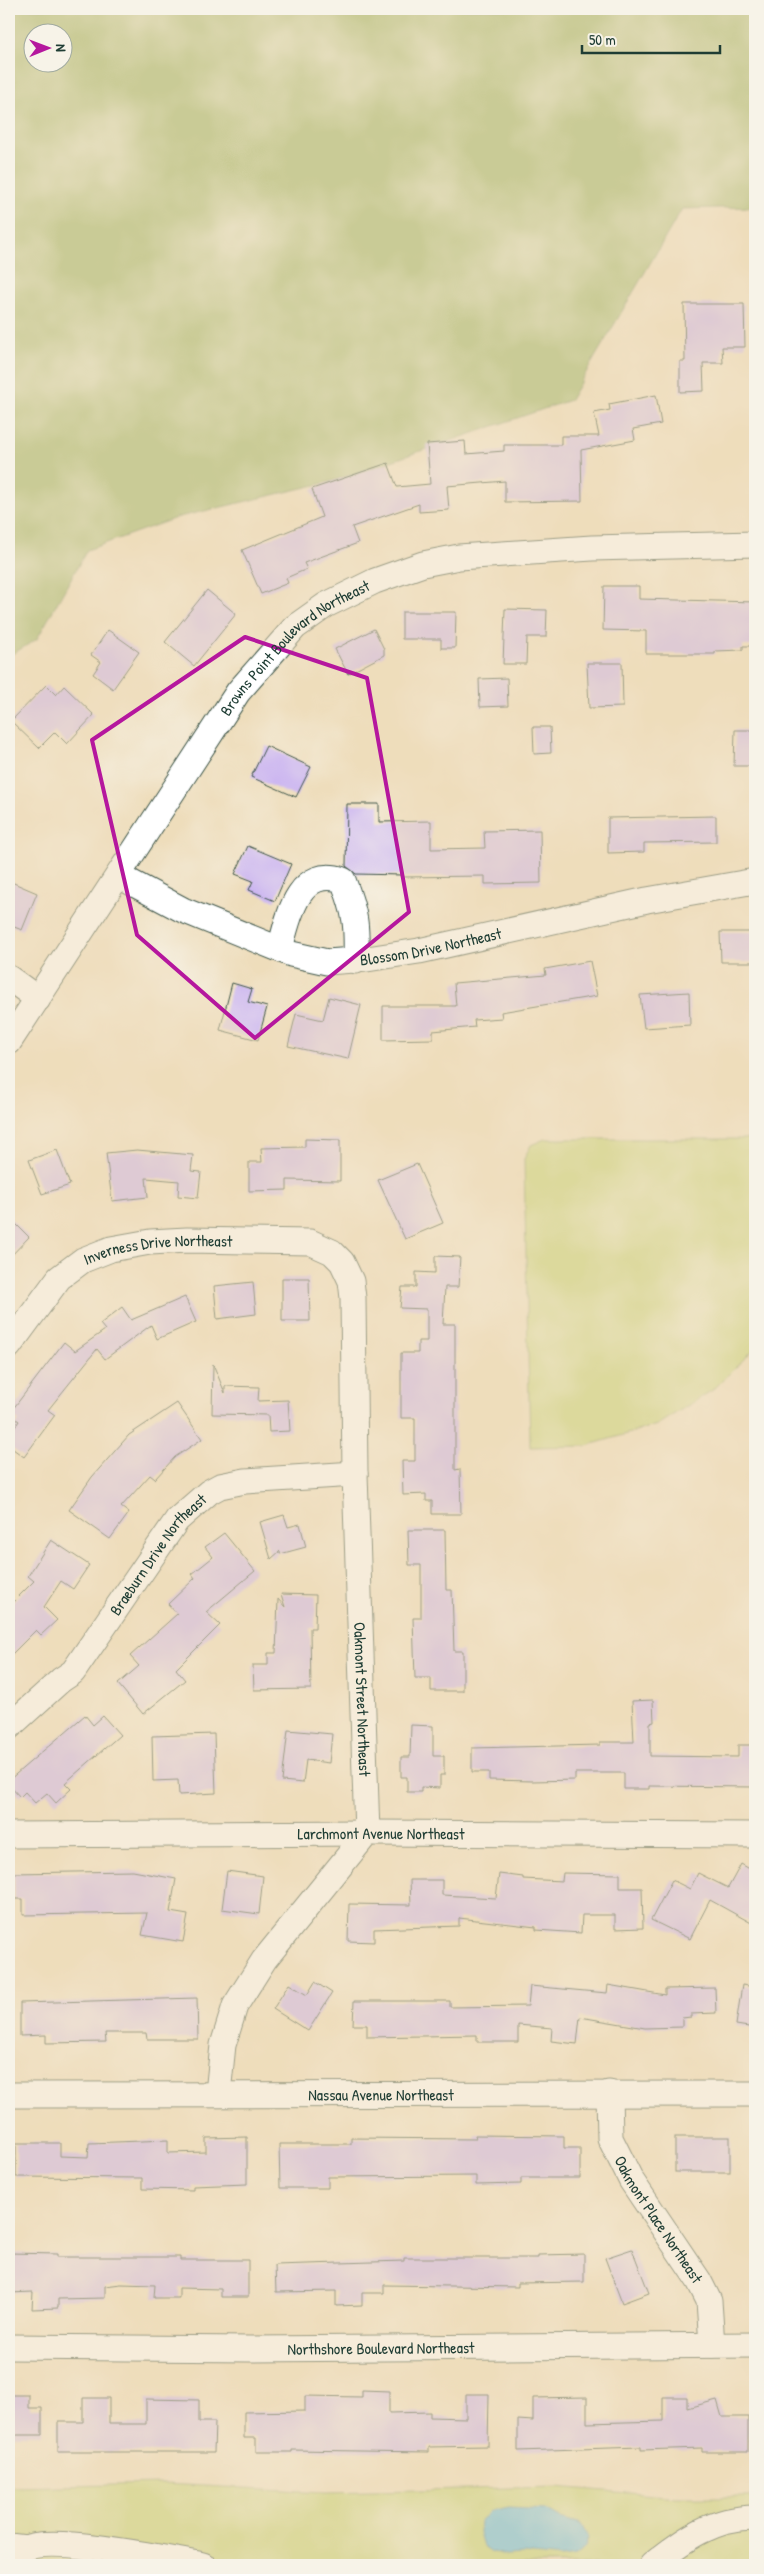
<svg xmlns="http://www.w3.org/2000/svg" width="764" height="2574" viewBox="0 0 764 2574" font-family="'Patrick Hand',sans-serif">
<style>
.green{fill:#c5d476;stroke:#728855}
.forest{fill:#9cb667;stroke:#5e7a4e;fill-rule:evenodd}
.water{fill:#63bde1;stroke:#417d8a}
.building{fill:#cab4f1}
.lines{fill:none;stroke-linecap:round;stroke-linejoin:round}
.minor-casing{stroke:#3e5548;stroke-width:27}
.minor{stroke:#fff;stroke-width:25}
.marked{fill:none;stroke:#b5179e;stroke-width:4;stroke-linejoin:round}
.labels{text-anchor:middle;dominant-baseline:central;stroke-width:4;stroke-linejoin:round;paint-order:stroke}
.street-label{font-size:16px;fill:#1f3d34;stroke:#f7f3e8}
</style>
<rect width="100%" height="100%" fill="#f7f3e8"/>
<filter id="ink" filterUnits="userSpaceOnUse"><feTurbulence type="fractalNoise" baseFrequency=".02" numOctaves="2"/><feDisplacementMap in="SourceGraphic" scale="10" xChannelSelector="R" yChannelSelector="G"/><feConvolveMatrix kernelMatrix="1 2 1 2 8 2 1 2 1" color-interpolation-filters="sRGB"/></filter>
<filter id="wash" filterUnits="userSpaceOnUse"><feTurbulence type="fractalNoise" baseFrequency=".0096" numOctaves="4" result="noise"/><feDisplacementMap in="SourceGraphic" scale="20" xChannelSelector="R" yChannelSelector="G"/><feGaussianBlur stdDeviation="1.12" result="paint"/><feColorMatrix in="noise" values="0 0 0 0 0 0 0 0 0 0 0 0 0 0 0 0 0 1.4 0 .05"/><feComposite in="paint" operator="in"/></filter>
<g filter="url(#wash)">
<rect width="100%" height="100%" fill="#edb"/>
<g class="green">
<polygon points="545,1139 755,1139 755,1348 714,1389 657,1425 586,1446 530,1447 524,1159 531,1145"/>
<polygon points="164,2484 325,2492 557,2487 677,2497 755,2497 755,2565 9,2565 9,2487"/>
</g>
<path class="forest" d="M9,9H755V207L682,209L570,400L333,481L179,517L87,550L37,639L9,656ZM32,32H62V62H32Z"/>
<polygon class="water" points="509,2508 546,2510 560,2518 581,2524 588,2538 585,2547 575,2556 562,2558 524,2554 505,2555 492,2552 483,2546 479,2532 480,2520 490,2512"/>
<g id="blocks">
<g class="building">
<polygon points="684,304 744,304 745,347 722,347 723,363 703,363 704,391 680,392 680,361 685,361"/>
<polygon points="656,395 661,424 633,429 635,440 581,450 582,501 505,502 505,481 447,486 449,510 419,512 419,504 352,527 358,543 304,563 307,569 286,578 288,583 261,594 242,550 322,517 312,489 388,463 397,487 430,484 427,444 465,441 466,454 504,451 504,445 561,445 561,436 599,436 594,413 610,410 609,404"/>
<polygon points="604,586 639,586 639,599 755,602 755,642 751,642 751,646 743,646 743,650 715,651 715,654 646,654 646,631 603,630"/>
<polygon points="207,590 236,614 194,666 165,642"/>
<polygon points="505,609 547,610 546,637 527,637 526,664 503,664"/>
<polygon points="402,612 456,612 455,648 441,648 441,639 402,639"/>
<polygon points="374,629 384,649 384,655 348,674 335,649"/>
<polygon points="108,630 139,652 113,689 93,674 101,662 91,655"/>
<polygon points="587,663 622,663 623,707 589,708"/>
<polygon points="507,678 508,706 480,707 479,679"/>
<polygon points="46,685 56,695 64,686 94,715 67,744 55,732 39,748 11,721"/>
<polygon points="533,727 550,727 551,753 534,754"/>
<polygon points="735,730 755,730 755,766 734,766"/>
<polygon points="266,746 311,767 296,797 251,777"/>
<polygon points="347,804 379,804 379,822 431,821 431,849 485,848 484,831 540,830 541,883 485,884 485,876 402,877 402,875 356,874 346,866"/>
<polygon points="716,816 716,842 644,843 644,852 608,853 608,818"/>
<polygon points="248,846 291,864 275,901 249,890 253,881 235,874"/>
<polygon points="9,881 37,893 22,930 9,925"/>
<polygon points="720,932 755,932 755,962 721,962"/>
<polygon points="590,961 597,996 501,1012 502,1018 474,1020 475,1027 433,1031 433,1039 383,1040 383,1006 456,1006 454,983 546,975 545,969"/>
<polygon points="232,983 252,989 248,1002 267,1007 258,1040 220,1030"/>
<polygon points="689,992 690,1025 644,1028 640,995"/>
<polygon points="329,997 361,1005 348,1059 288,1046 296,1014 323,1020"/>
<polygon points="305,1139 340,1140 340,1181 287,1180 287,1190 249,1191 249,1162 262,1162 261,1148 305,1147"/>
<polygon points="57,1150 70,1185 42,1194 29,1160"/>
<polygon points="137,1150 193,1155 191,1171 201,1172 198,1198 178,1196 179,1181 146,1178 148,1197 112,1201 106,1153"/>
<polygon points="417,1164 443,1223 405,1239 378,1180"/>
<polygon points="9,1217 29,1237 9,1258"/>
<polygon points="435,1256 460,1257 458,1287 445,1287 443,1324 455,1324 455,1470 460,1469 461,1514 432,1514 432,1501 426,1501 426,1494 403,1495 402,1461 415,1461 415,1418 401,1418 401,1353 418,1353 418,1341 427,1341 427,1309 400,1308 402,1287 416,1287 416,1272 435,1273"/>
<polygon points="282,1278 309,1278 310,1321 282,1321"/>
<polygon points="253,1282 256,1314 217,1319 214,1286"/>
<polygon points="185,1297 196,1322 157,1339 151,1325 105,1359 97,1349 48,1410 55,1415 24,1457 9,1446 9,1436 19,1421 9,1414 64,1342 75,1351 105,1330 100,1324 122,1307 131,1320"/>
<polygon points="213,1364 225,1393 225,1386 259,1387 258,1401 288,1400 290,1431 269,1432 268,1415 212,1414"/>
<polygon points="177,1403 202,1439 175,1457 155,1479 150,1475 121,1507 129,1513 110,1539 69,1510 92,1477 129,1435"/>
<polygon points="284,1515 288,1527 300,1524 306,1547 280,1554 280,1551 271,1559 260,1522"/>
<polygon points="408,1530 445,1530 446,1590 452,1590 454,1651 463,1651 463,1691 431,1691 431,1678 415,1678 413,1618 421,1618 421,1565 409,1565"/>
<polygon points="224,1533 255,1571 206,1612 220,1625 176,1669 185,1680 143,1714 118,1684 139,1666 130,1656 177,1614 168,1604 195,1578 192,1574 213,1557 205,1547"/>
<polygon points="51,1540 89,1565 73,1589 61,1581 44,1607 57,1620 41,1635 36,1630 9,1657 9,1606 34,1581 28,1576"/>
<polygon points="281,1594 316,1595 315,1628 310,1628 311,1689 254,1690 253,1665 268,1665 268,1653 276,1653 278,1599 285,1607"/>
<polygon points="653,1700 654,1722 650,1723 650,1756 738,1757 738,1745 755,1745 755,1787 649,1786 649,1789 624,1789 624,1773 575,1773 575,1780 533,1781 489,1780 489,1772 472,1772 472,1748 600,1745 600,1742 634,1742 632,1701"/>
<polygon points="85,1715 93,1725 103,1716 120,1735 65,1783 71,1789 56,1803 47,1793 35,1803 25,1792 20,1797 9,1785 9,1780"/>
<polygon points="411,1725 433,1726 433,1756 444,1756 444,1775 440,1775 440,1788 421,1787 421,1792 407,1792 407,1777 401,1777 401,1757 410,1757"/>
<polygon points="288,1730 332,1734 329,1763 306,1760 303,1783 282,1781"/>
<polygon points="214,1734 216,1793 179,1795 178,1780 153,1781 152,1736"/>
<polygon points="741,1864 755,1872 755,1925 710,1900 690,1939 651,1920 672,1880 690,1889 698,1873 728,1888"/>
<polygon points="133,1871 176,1879 170,1912 188,1915 183,1942 142,1935 147,1913 23,1915 23,1899 15,1899 14,1873"/>
<polygon points="227,1871 263,1876 259,1914 222,1909"/>
<polygon points="563,1873 620,1874 620,1888 642,1888 643,1928 615,1929 615,1915 582,1915 581,1933 536,1930 536,1927 459,1918 459,1926 374,1929 374,1942 348,1941 349,1904 411,1905 410,1880 442,1880 442,1895 496,1898 499,1874 523,1877 523,1879 562,1881"/>
<polygon points="315,1982 332,1993 308,2031 273,2009 289,1984 307,1995"/>
<polygon points="608,1985 665,1995 665,1989 715,1988 716,2013 691,2014 691,2017 682,2018 682,2027 645,2028 580,2017 577,2044 551,2041 552,2028 518,2025 518,2042 477,2042 477,2035 367,2037 367,2025 353,2025 354,2001 450,2001 450,2007 528,2006 530,1986 607,1993"/>
<polygon points="742,1985 755,1987 755,2028 736,2025"/>
<polygon points="197,1998 198,2039 147,2039 146,2033 105,2033 106,2042 46,2043 46,2035 20,2036 20,2003"/>
<polygon points="475,2135 564,2136 564,2148 580,2148 580,2178 521,2178 521,2184 476,2185 476,2176 328,2177 328,2188 280,2188 279,2144 351,2144 351,2138 476,2139"/>
<polygon points="247,2137 247,2184 193,2186 193,2190 142,2189 142,2178 16,2177 16,2143 60,2143 60,2156 88,2157 89,2143 168,2140 168,2153 206,2152 206,2138"/>
<rect x="675" y="2137" width="55" height="35"/>
<polygon points="632,2249 649,2293 622,2303 605,2258"/>
<polygon points="9,2253 57,2254 57,2257 180,2257 180,2260 248,2260 248,2297 221,2297 221,2289 179,2288 179,2298 154,2298 155,2285 121,2284 105,2286 105,2298 58,2299 58,2308 32,2309 33,2292 9,2293"/>
<polygon points="584,2254 584,2282 518,2283 518,2287 384,2285 384,2293 362,2293 362,2305 336,2306 336,2291 276,2292 275,2265 404,2261 404,2258 538,2258 538,2255"/>
<polygon points="362,2390 389,2391 389,2413 430,2412 430,2417 466,2418 466,2394 489,2394 488,2446 429,2447 429,2452 292,2450 292,2452 256,2452 256,2438 244,2438 244,2412 305,2411 305,2396 362,2397"/>
<polygon points="9,2395 29,2395 29,2408 42,2408 42,2435 9,2435"/>
<polygon points="587,2397 587,2423 663,2421 663,2397 687,2397 687,2408 717,2400 722,2417 748,2417 748,2452 702,2452 702,2448 641,2450 641,2447 518,2451 518,2420 533,2421 533,2398"/>
<polygon points="83,2398 109,2398 109,2424 146,2424 146,2399 199,2400 199,2422 215,2422 214,2452 58,2452 58,2422 83,2422"/>
</g>
</g>
</g>
<g filter="url(#ink)">
<use href="#blocks" fill-opacity="0" stroke="#3e5548" stroke-width="1"/>
<g class="lines">
<defs>
<g id="minor">
<path id="s1" d="M119,876L183,910L291,954L327,962L367,959L419,951L647,900L755,881"/>
<path d="M280,949C288,918 298,865 343,880C356,914 357,925 356,961"/>
<polyline points="9,978 38,999"/>
<path id="s2" d="M9,1042L238,692L295,627L326,605L375,581L423,564L459,557L592,548L755,544"/>
<path id="s3" d="M9,1346L59,1278L83,1260L111,1249L150,1242L187,1240L310,1242L332,1252L342,1262L351,1281L353,1298L355,1474L367,1833L264,1960L235,2006L223,2045L218,2093"/>
<path id="s4" d="M9,1727L61,1680L73,1672L177,1520L209,1492L220,1486L245,1481L355,1474"/>
<path id="s5" d="M9,1835L367,1833L755,1835"/>
<path id="s6" d="M609,2093L610,2138L631,2180L699,2281L709,2301L712,2345"/>
<path id="s7" d="M9,2095L755,2094"/>
<path id="s8" d="M9,2347L251,2349L755,2345"/>
<polyline points="9,2546 26,2548 16,2560 9,2563"/>
<path d="M26,2548C54,2535 168,2559 203,2565"/>
<path d="M652,2565C684,2539 713,2518 755,2518"/>
</g>
</defs>
<use href="#minor" class="minor-casing"/>
<use href="#minor" class="minor"/>
</g>
</g>
<path d="M0 0H764V2574H0ZM245,637L367,678L409,912L255,1038L137,935L92,740Z" fill="#edb" fill-opacity=".55" fill-rule="evenodd"/>
<path class="marked" d="M245,637L367,678L409,912L255,1038L137,935L92,740Z"/>
<g class="labels">
<g class="street-label">
<text stroke="none"><textPath href="#s2" startOffset="491">Browns Point Boulevard Northeast</textPath></text>
<text stroke="none"><textPath href="#s1" startOffset="331">Blossom Drive Northeast</textPath></text>
<text stroke="none"><textPath href="#s3" startOffset="191">Inverness Drive Northeast</textPath></text>
<text stroke="none"><textPath href="#s4" startOffset="230">Braeburn Drive Northeast</textPath></text>
<text stroke="none"><textPath href="#s3" startOffset="822">Oakmont Street Northeast</textPath></text>
<text stroke="none"><textPath href="#s5" startOffset="372">Larchmont Avenue Northeast</textPath></text>
<text stroke="none"><textPath href="#s7" startOffset="372">Nassau Avenue Northeast</textPath></text>
<text stroke="none"><textPath href="#s6" startOffset="140">Oakmont Place Northeast</textPath></text>
<text stroke="none"><textPath href="#s8" startOffset="372">Northshore Boulevard Northeast</textPath></text>
</g>
</g>
<rect width="764" height="2574" fill="none" stroke="#f7f3e8" stroke-width="30"/>
<g transform="translate(48 48) rotate(89)"><circle r="24" fill="#f7f3e8" stroke="#a1aaa0"/>
<path d="M0-4L9 19L0 12L-9 19Z" fill="#b5179e"/>
<text y="-8" font-size="14" font-weight="bold" text-anchor="middle" fill="#1f3d34">N</text>
</g>
<path d="M582 45v8h138v-8" fill="none" stroke="#1f3d34" stroke-width="2.5"/>
<text x="589" y="45" font-size="15" fill="#1f3d34" stroke="#f7f3e8" stroke-width="4" paint-order="stroke">50 m</text>
</svg>
